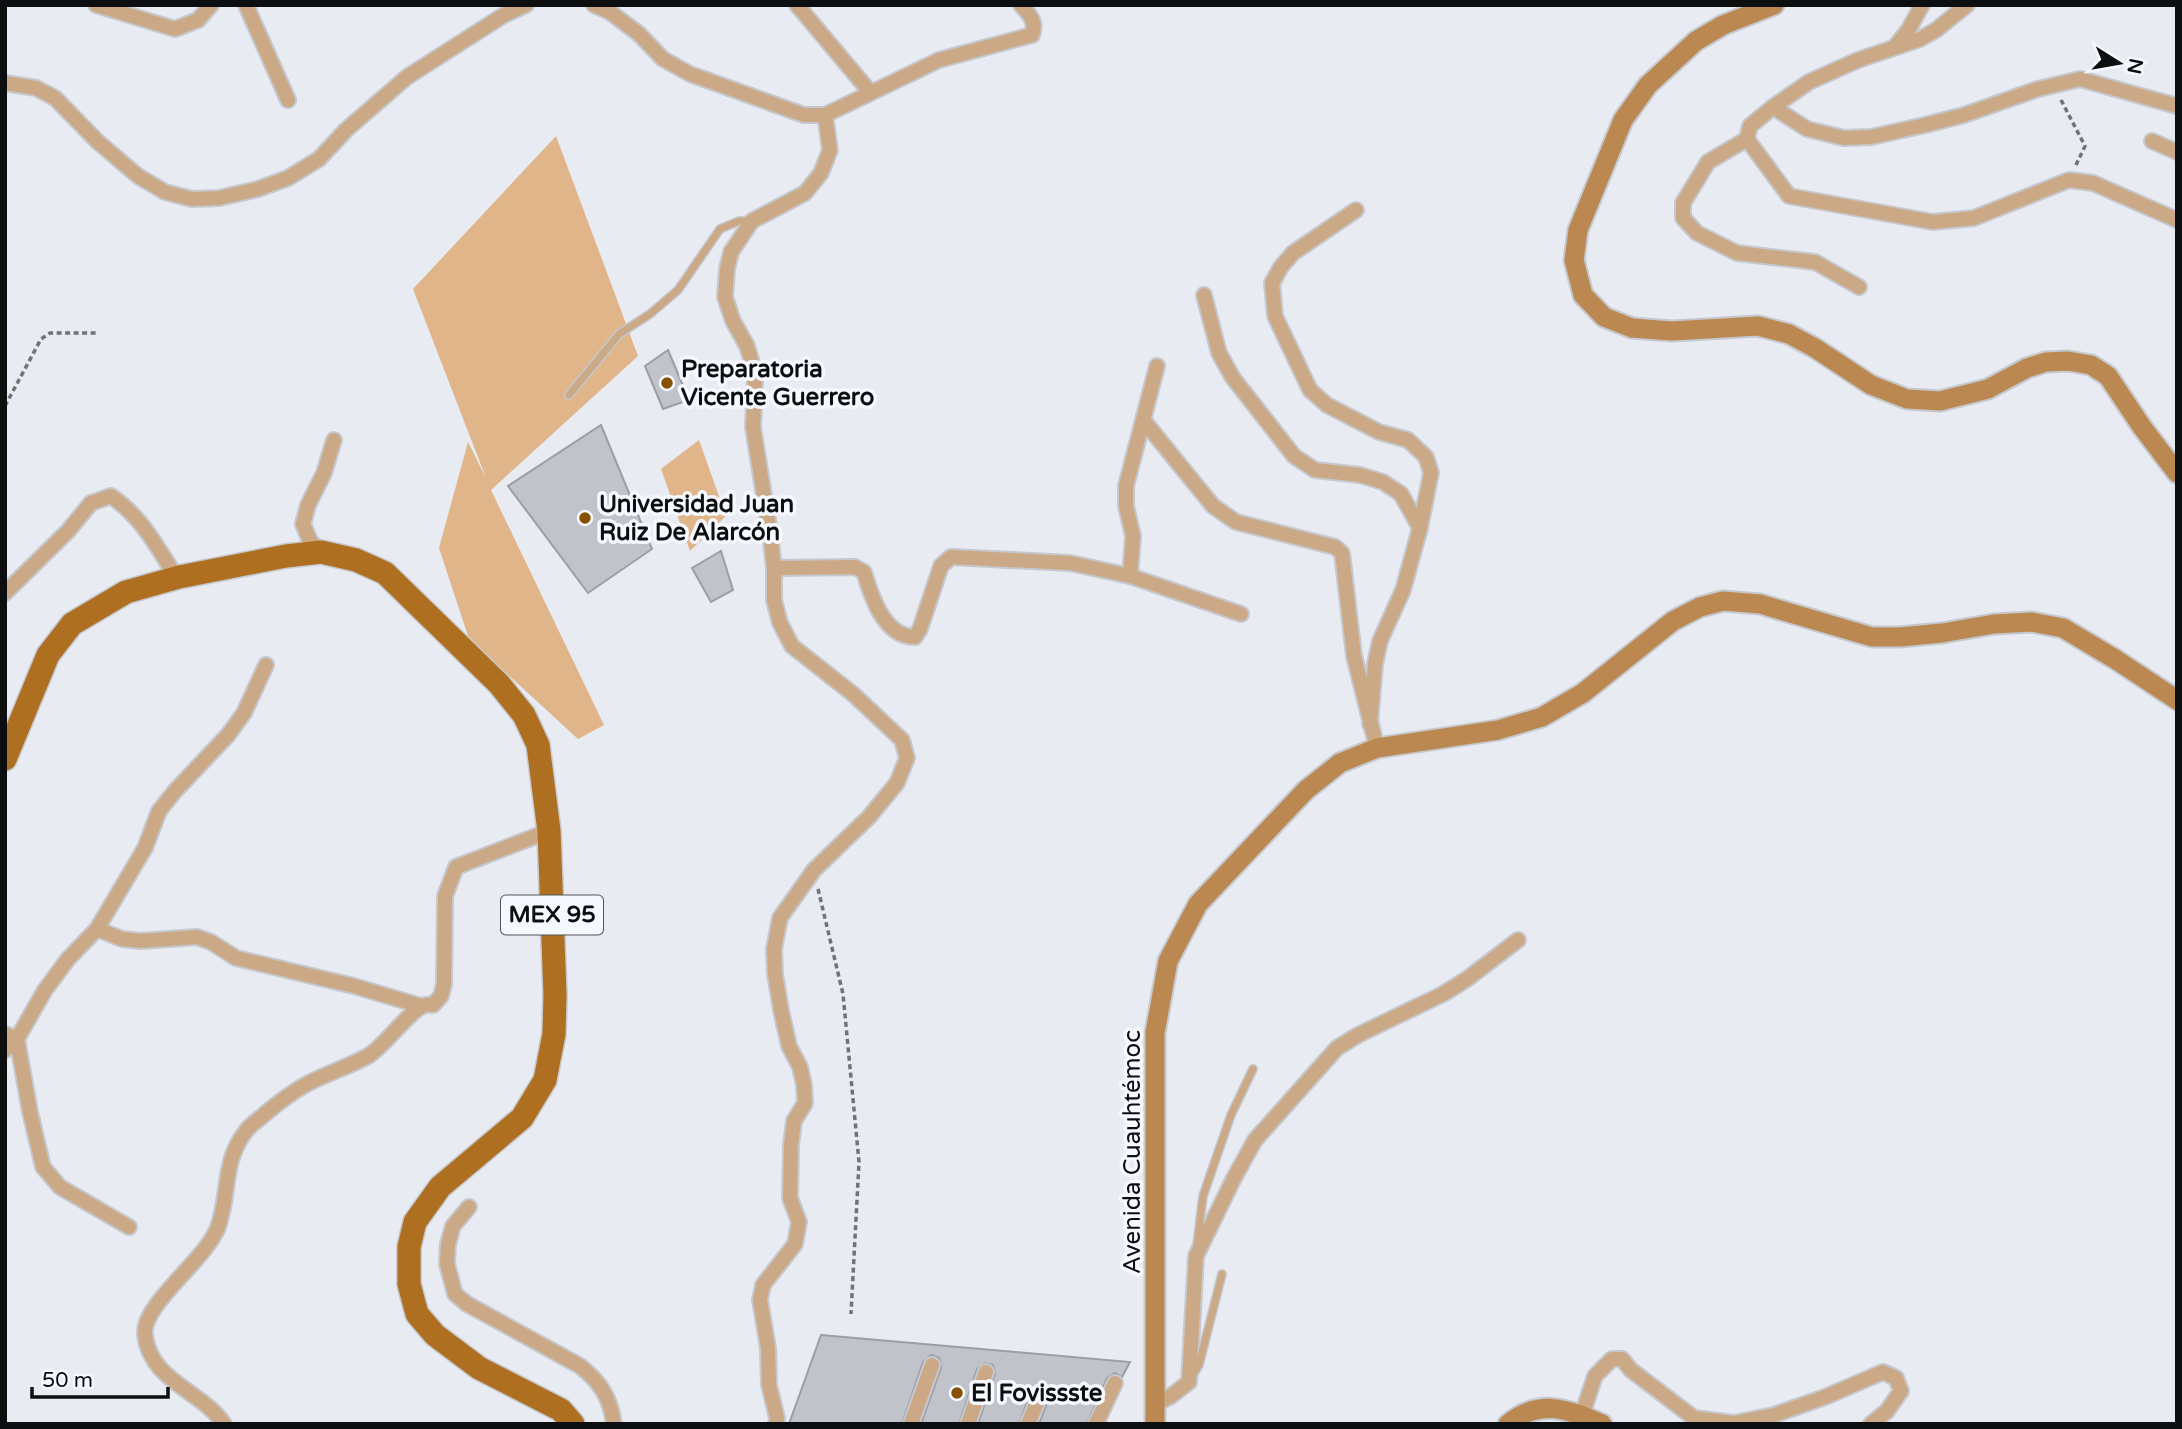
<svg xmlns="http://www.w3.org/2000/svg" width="2182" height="1429" viewBox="0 0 2182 1429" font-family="'Varela Round',sans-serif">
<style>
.green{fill:#e0b58a}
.building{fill:#c0c3c9;stroke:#9b9ea4;stroke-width:2}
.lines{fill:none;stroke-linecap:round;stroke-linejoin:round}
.lane-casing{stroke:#c5c8cd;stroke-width:10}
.street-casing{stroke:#c5c8cd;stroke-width:18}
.secondary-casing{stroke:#c5c8cd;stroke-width:23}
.primary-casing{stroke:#c5c8cd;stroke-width:26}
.path{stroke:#707275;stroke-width:3.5;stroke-dasharray:5 3.5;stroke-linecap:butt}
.lane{stroke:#cca986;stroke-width:7}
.street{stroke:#cca986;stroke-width:14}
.secondary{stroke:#bc8851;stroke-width:19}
.primary{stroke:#ae6f21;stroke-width:23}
.poi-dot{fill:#885102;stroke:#f5f8ff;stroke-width:2.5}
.labels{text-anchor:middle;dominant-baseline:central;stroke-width:7;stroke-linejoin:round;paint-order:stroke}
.shield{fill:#f5f8ff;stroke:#535458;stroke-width:2}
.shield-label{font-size:23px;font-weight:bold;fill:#0d0e10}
.poi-label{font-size:24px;font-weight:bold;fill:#0d0e10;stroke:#f5f8ff;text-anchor:start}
.street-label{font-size:24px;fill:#0d0e10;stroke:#f5f8ff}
</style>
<rect width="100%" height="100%" fill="#e8ebf1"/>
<g class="green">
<polygon points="556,136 638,356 491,490 604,725 578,739 469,639 439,548 468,442 486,478 413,289"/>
<polygon points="699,440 726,516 690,551 661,469"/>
</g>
<g class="building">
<polygon points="668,350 689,400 663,409 645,366"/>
<polygon points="601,425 652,549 588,593 508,486"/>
<polygon points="721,551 733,590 711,602 692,568"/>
<polygon points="821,1335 1130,1362 1122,1377 1115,1373 1107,1378 1087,1424 1039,1424 1051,1392 1048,1387 1040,1383 1032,1389 1019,1424 978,1424 995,1374 993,1365 985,1363 977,1369 959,1424 921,1424 941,1368 939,1358 931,1355 923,1362 902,1424 789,1424"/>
</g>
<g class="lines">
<defs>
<g id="lane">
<polyline points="569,395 619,334 650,314 678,290 720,229 739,221 752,221"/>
<polyline points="1197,1245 1203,1196 1231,1115 1253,1069"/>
<polyline points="1193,1375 1199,1365 1222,1274"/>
</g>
<g id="street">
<polyline points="96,5 175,29 198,20 211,5"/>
<polyline points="246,5 288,100"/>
<polyline points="594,5 610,12 639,34 663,59 690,74 804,115 825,115 830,150 821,173 805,193 752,221 731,252 727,269 725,297 733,321 747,346 753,366 755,379 753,427 770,533 774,568 774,600 780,623 792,646 853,694 902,740 907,758 897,783 869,817 814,870 780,918 774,949 775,974 781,1010 789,1046 800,1067 804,1085 805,1103 794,1121 791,1145 790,1198 799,1222 795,1244 763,1285 760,1300 768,1348 769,1385 777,1418 776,1424"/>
<polyline points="797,5 870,92"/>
<polyline points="1895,47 1909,29 1922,5"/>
<polyline points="5,83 36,88 55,98 98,142 138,176 165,192 192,199 219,198 258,189 288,178 319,159 346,130 407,77 504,15 526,5"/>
<polyline points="1773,107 1807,129 1844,138 1871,137 1925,125 1964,115 2038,89 2080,79 2177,106"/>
<path d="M825,115L939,60L1032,35C1037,22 1030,15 1021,5"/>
<polyline points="1747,139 1789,196 1933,222 1974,218 2069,180 2093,183 2177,220"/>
<polyline points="1747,139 1708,162 1683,203 1683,218 1697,233 1737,253 1815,262 1859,287"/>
<polyline points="1747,139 1750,126 1773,107 1809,82 1858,60 1920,39 1936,30 1967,5"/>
<polyline points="2152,141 2177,152"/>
<polyline points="1356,210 1293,253 1281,267 1272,283 1275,316 1310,390 1327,405 1379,432 1408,440 1426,457 1431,473 1420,528 1403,590 1380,641 1375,664 1370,724"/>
<polyline points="1204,295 1219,353 1233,378 1294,456 1315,470 1360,475 1383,482 1401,494 1420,528"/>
<polyline points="1144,421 1213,506 1236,522 1335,547 1342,553 1354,656 1377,748"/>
<polyline points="321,552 310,541 303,524 308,505 324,473 334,440"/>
<path d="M774,568L855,567L864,572C871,596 884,637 915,637L920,629L941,566L951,557L1070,563L1130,576L1241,614"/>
<polyline points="1130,576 1133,536 1126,506 1126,486 1157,366"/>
<path d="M5,593L68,531L91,503L111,496C140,516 155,543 173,572L179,577"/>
<polyline points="97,929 122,939 140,941 197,937 211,942 236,958 354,986 421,1006"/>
<polyline points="5,1034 17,1039 30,1112 43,1167 60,1187 129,1227"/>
<polyline points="5,1050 17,1039 45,990 68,959 97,929 145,848 159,811 175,791 228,735 244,713 266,665"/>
<path d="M469,1207L453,1226L448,1244L447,1264L455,1294L467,1304L580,1366C601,1383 610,1397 614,1424"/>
<polyline points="1156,1404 1171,1396 1189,1382 1196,1256 1234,1178 1255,1140 1337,1048 1358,1035 1443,994 1467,979 1518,940"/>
<polyline points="1582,1415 1595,1376 1612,1359 1622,1359 1631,1370 1694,1418 1734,1423 1774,1415 1825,1397 1883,1372 1896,1378 1901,1391 1887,1411 1871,1424"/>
<path d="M224,1424C202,1391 150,1381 145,1335C141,1305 206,1260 218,1227C230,1194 222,1161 246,1131C251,1124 260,1119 266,1113C278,1103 291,1093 305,1085C325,1074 348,1067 368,1056C384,1047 410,1010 423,1006C426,1004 430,1005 433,1005L441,996L444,984L445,896L456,867L549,831"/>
<polyline points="911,1424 932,1365"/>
<polyline points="968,1424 986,1372"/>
<polyline points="1028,1424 1041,1393"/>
<polyline points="1096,1424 1115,1383"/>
</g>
<g id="secondary">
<polyline points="1774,5 1723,25 1696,41 1648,85 1623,120 1578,230 1574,260 1583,295 1604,317 1632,328 1672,331 1758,326 1789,334 1815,348 1871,385 1907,399 1940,401 1988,389 2027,368 2046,362 2068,361 2091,365 2108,376 2142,427 2177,473"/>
<polyline points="1155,1424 1155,1033 1168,961 1198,904 1306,790 1340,763 1377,748 1498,730 1542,717 1583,693 1673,621 1700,607 1723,601 1760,604 1872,637 1900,637 1942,633 1994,624 2032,622 2063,628 2115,659 2177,700"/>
<path d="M1508,1424C1539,1398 1568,1409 1602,1424"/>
</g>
<polyline id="primary" points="5,759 48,655 72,624 126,592 179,577 286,556 321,552 356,560 385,573 499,684 524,715 538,745 549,831 555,995 554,1034 545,1080 522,1118 440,1187 415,1222 409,1247 409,1284 417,1314 435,1335 479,1368 561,1410 573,1424"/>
</defs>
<use href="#lane" class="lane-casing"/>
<use href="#street" class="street-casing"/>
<use href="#secondary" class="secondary-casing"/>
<use href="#primary" class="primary-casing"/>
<g class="path">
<polyline points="2061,100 2085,146 2076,165"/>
<polyline points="5,406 41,339 50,333 96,333"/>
<polyline points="818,889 843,994 859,1162 851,1314"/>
</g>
<use href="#lane" class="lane"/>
<use href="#street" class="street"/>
<use href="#secondary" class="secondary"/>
<use href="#primary" class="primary"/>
</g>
<g class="poi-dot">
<circle cx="667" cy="383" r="7"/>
<circle cx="585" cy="518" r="7"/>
<circle cx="957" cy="1393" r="7"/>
</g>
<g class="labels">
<rect class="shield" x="501" y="895.5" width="102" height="39" rx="5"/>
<g class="shield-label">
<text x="552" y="915">MEX 95</text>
</g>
<g class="poi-label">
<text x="681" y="369">Preparatoria<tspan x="681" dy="28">Vicente Guerrero</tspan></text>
<text x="599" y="504">Universidad Juan<tspan x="599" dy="28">Ruiz De Alarcón</tspan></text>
<text x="971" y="1393">El Fovissste</text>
</g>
<g class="street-label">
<text transform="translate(1132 1152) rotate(-90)">Avenida Cuauhtémoc</text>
</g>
</g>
<rect width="2182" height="1429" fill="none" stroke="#0d0e10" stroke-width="14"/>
<g transform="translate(2119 63) rotate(101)" stroke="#f5f8ff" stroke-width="5" paint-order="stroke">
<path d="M0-5L12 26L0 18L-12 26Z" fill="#0d0e10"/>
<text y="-10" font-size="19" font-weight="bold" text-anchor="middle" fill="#0d0e10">N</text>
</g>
<path d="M32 1387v10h136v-10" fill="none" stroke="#0d0e10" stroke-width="3.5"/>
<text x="42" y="1387" font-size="21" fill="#0d0e10" stroke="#f5f8ff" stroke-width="5" paint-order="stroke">50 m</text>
</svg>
